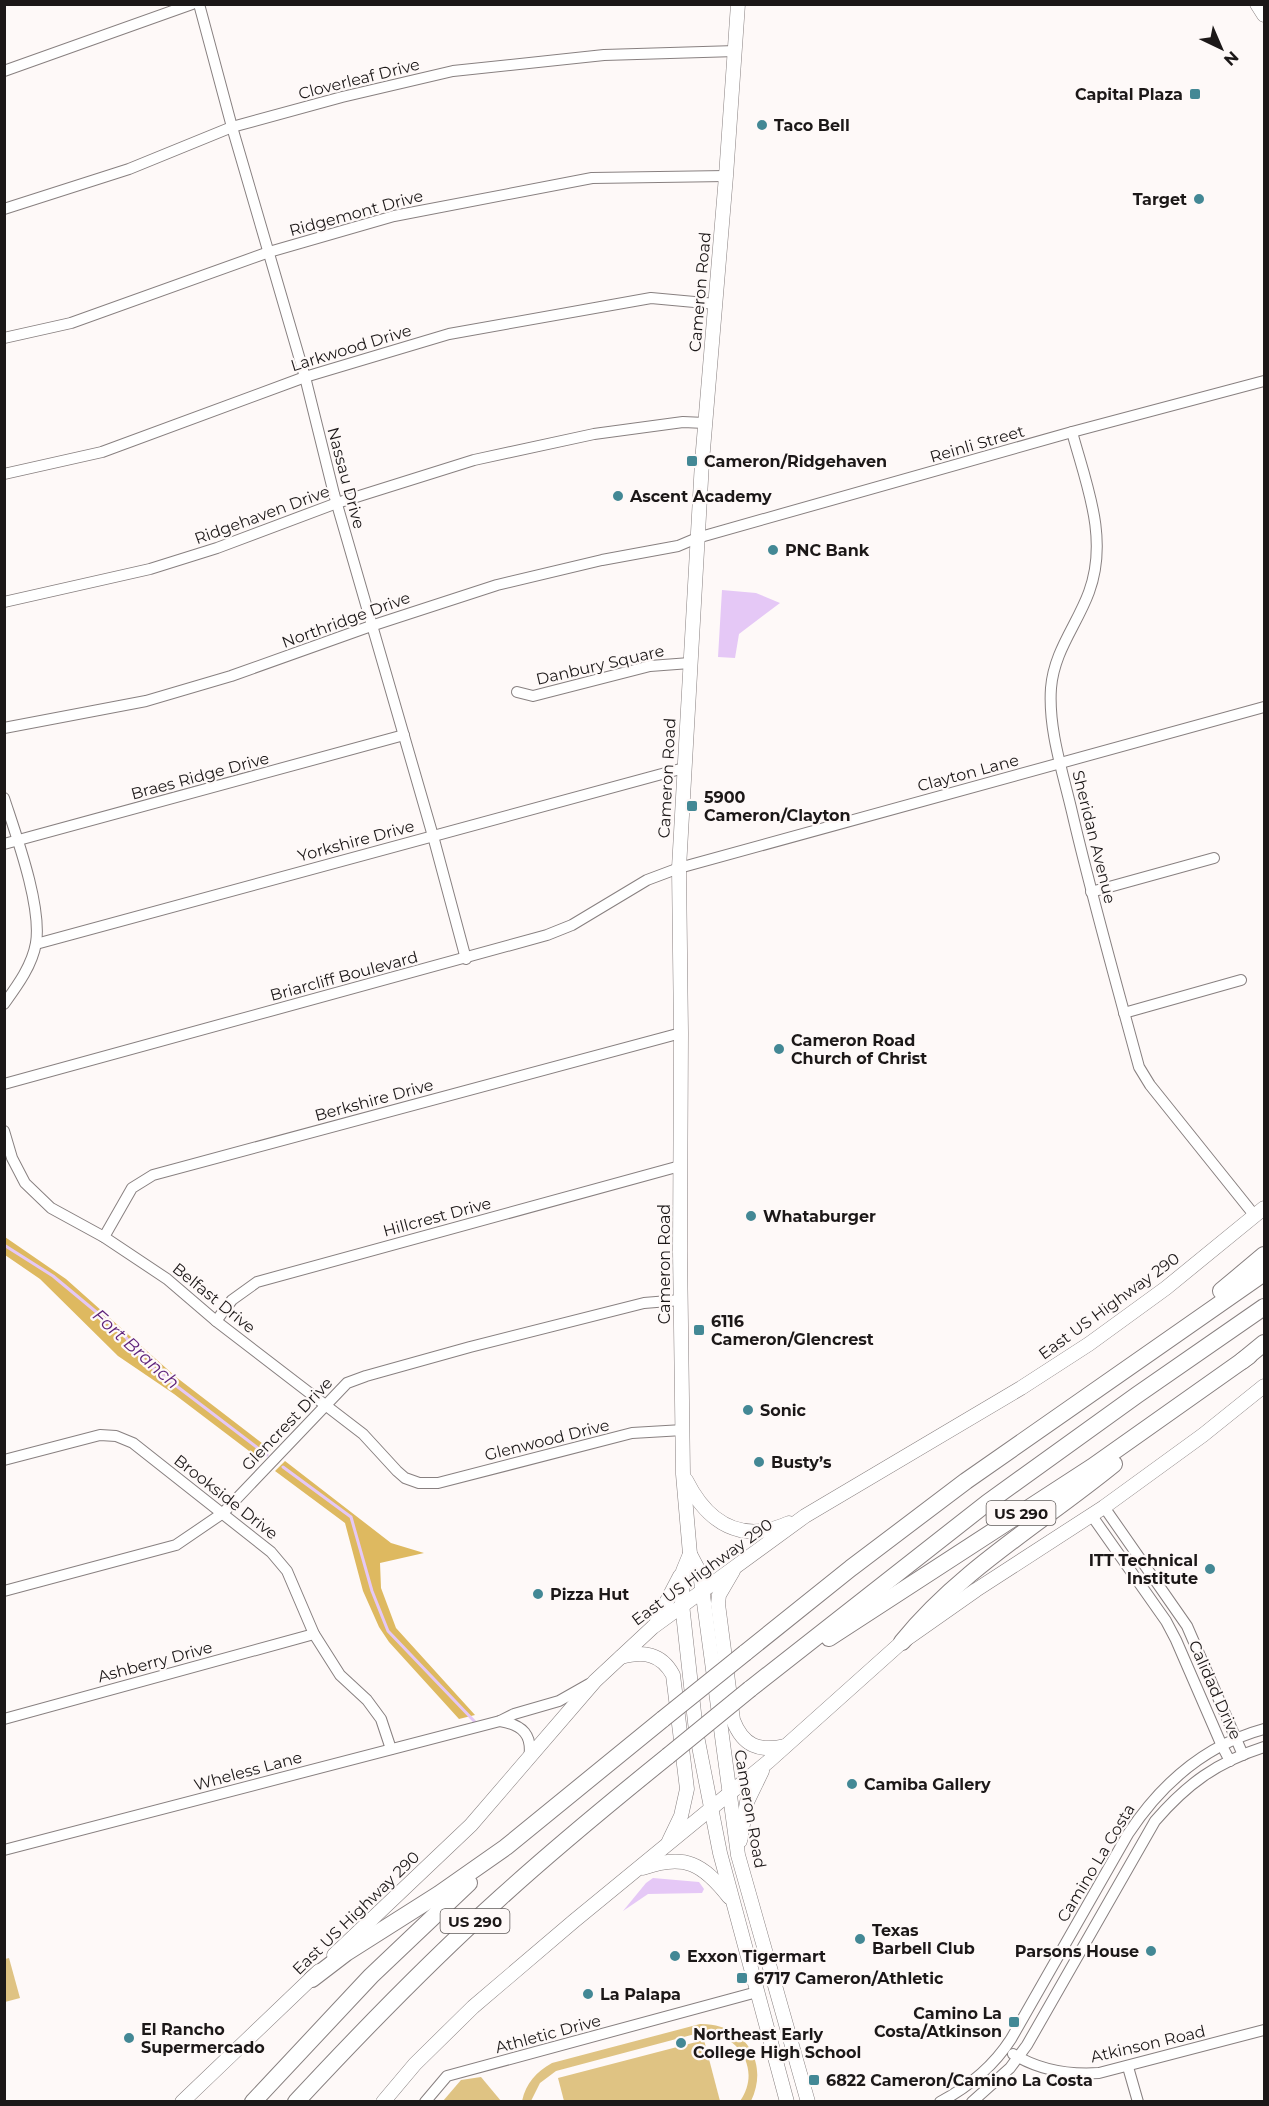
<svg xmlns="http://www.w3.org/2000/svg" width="1269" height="2106" viewBox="0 0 1269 2106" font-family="Montserrat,sans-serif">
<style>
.green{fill:#dfc383}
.forest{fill:#deb960}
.water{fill:#e5c8f6}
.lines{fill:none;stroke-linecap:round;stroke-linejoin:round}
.stream{stroke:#e5c8f6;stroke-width:3}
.minor-casing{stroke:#888080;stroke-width:12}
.major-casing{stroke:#888080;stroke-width:15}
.highway-casing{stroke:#888080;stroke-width:18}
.minor{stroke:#fff;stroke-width:10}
.major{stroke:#fff;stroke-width:14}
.highway{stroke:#fff;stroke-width:16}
.highway-bridge-casing{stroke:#888080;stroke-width:18;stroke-linecap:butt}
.highway-bridge{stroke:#fff;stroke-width:16}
.poi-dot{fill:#438895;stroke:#fef9f8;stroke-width:2}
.labels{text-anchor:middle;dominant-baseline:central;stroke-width:4.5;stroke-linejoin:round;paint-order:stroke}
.shield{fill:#fef9f8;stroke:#605c5b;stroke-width:1.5}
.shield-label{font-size:15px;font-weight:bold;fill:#1c1818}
.street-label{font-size:16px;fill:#1c1818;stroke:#fef9f8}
.poi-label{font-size:16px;font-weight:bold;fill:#1c1818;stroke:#fef9f8;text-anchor:start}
.water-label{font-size:18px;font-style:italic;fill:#5f247b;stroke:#fef9f8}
</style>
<rect width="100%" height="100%" fill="#fef9f8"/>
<g class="green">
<polygon points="9,1958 20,1998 5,2002 5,1959"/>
<path d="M700,2024C744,2023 770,2062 751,2101H740C764,2067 734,2027 695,2034L556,2071L540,2083L531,2101H522C526,2083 536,2072 552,2063Z"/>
<polygon points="704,2040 720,2101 564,2101 558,2078"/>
<polygon points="481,2077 501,2101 443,2101 461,2080"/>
</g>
<g class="forest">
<polygon points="5,1237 66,1279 176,1377 271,1450 261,1460 174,1394 118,1356 40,1279 5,1255"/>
<polygon points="285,1461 391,1543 424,1553 380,1563 381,1588 396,1628 475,1715 459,1719 389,1642 379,1627 363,1591 345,1523 275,1471"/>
</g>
<g class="water">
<polygon points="722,590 756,593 780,603 739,634 735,658 718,657"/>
<polygon points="653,1878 699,1882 704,1889 702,1893 648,1894 623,1911 646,1883"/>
</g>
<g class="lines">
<g class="stream">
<polyline points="4,1245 53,1276 124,1335 145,1362 267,1455"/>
<polyline points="283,1467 351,1517 372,1591 388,1631 475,1722"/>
</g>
<defs>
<g id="minor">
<polyline points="199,4 232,127 305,377 334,494 433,836 466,959"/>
<polyline points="4,71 192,4"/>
<polyline points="4,209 129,169 232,127 342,97 453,71 604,55 736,51"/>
<polyline points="4,338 71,323 269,252 394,216 592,178 726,176"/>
<path d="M1072,432C1086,484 1109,538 1089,592C1077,625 1054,651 1051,688C1048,729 1063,773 1072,812C1092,898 1116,982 1139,1067L1150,1085L1255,1216"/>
<polyline points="4,474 102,452 305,377 449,334 651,298 716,304"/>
<polyline points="4,602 150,569 217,548 337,503 474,460 594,434 683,422 705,423"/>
<polyline points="517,692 533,696 650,666 690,663"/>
<polyline points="4,728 146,701 231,676 371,626 497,585 602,560 678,546 697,538 1072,432 1264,381"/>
<path d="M4,798C16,835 42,906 36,943C32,966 17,986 4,1004"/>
<polyline points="4,844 404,735"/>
<polyline points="1091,892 1214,858"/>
<polyline points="36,944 684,768"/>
<polyline points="1124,1013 1241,980"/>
<polyline points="4,1084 547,935 572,925 647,880 679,868 1264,707"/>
<polyline points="4,1131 12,1158 25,1183 51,1208 104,1237 167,1279 216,1321 363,1434 397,1471 405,1478 419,1483 438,1483 632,1433 683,1430"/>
<polyline points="104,1237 132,1188 153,1175 681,1033"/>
<polyline points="216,1321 232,1300 257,1282 680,1166"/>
<polyline points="4,1460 100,1435 116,1436 133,1443 271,1552 287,1571 314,1634 340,1675 367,1700 381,1719 391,1749"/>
<polyline points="1104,1507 1187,1626 1243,1755"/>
<polyline points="1092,1516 1166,1621 1176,1640 1222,1746 1230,1761"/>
<polyline points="4,1591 176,1545 223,1513 347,1383 366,1376 470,1347 644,1303 681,1300"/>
<polyline points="4,1719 314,1634"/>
<path d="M500,1721C523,1725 533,1735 529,1759"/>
<polyline points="4,1850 500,1721 514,1714 559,1701 589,1684"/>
<path d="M1013,2054C1039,2070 1069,2075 1099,2073L1264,2030"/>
<polyline points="1128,2067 1138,2102"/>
<polyline points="425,2102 447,2076 757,1992"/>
<path d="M940,2102C970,2086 993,2067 1011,2039L1128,1834C1161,1784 1205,1745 1264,1729"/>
<path d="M972,2102L1010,2068L1027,2045L1155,1821C1187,1784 1217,1762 1264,1747"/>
</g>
<g id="major">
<polyline points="738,4 726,176 702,462 679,868 681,1033 680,1251 683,1474 690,1554 700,1573 738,1855 808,2102"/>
<polyline points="1257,4 1264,15"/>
<path d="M686,1480C708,1524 742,1544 789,1523"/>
<polyline points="690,1554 683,1571 682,1604 696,1731 720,1853 787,2102"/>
<path d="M733,1571L719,1595L718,1604L733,1720C743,1746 759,1752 785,1746"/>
<polyline points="657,1620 680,1576"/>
<path d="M621,1657C643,1651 661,1653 673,1675L687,1789L681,1816L669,1841"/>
<polyline points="740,1841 747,1802 762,1771"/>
<path d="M643,1868C685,1853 703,1864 729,1897"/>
<polyline points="334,1955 471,1825 595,1681 653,1627 805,1516 1021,1388 1089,1344 1166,1288 1264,1208"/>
<polyline points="182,2102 319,1971"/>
<polyline points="383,2102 415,2064 473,2007 574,1921 769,1761 902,1642 976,1590 1104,1507 1203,1435 1264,1386"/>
</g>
<g id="highway">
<polyline points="1221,1291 1264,1255"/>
<polyline points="1242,1361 1264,1343"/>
<polyline points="829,1638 1092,1467 1249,1356"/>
<path d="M902,1642C960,1570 1043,1522 1114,1464"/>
<polyline points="745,1653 851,1568 966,1481 1264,1273"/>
<polyline points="750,1689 987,1503 1137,1395 1264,1307"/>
<polyline points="312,1979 346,1953 439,1894 506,1847 663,1719"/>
<polyline points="253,2102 371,1976 469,1883"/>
<path d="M296,2102C362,2031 429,1962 500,1898C555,1848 611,1802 668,1756"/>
</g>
</defs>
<use href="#minor" class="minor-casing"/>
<use href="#major" class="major-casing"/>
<use href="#highway" class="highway-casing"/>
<use href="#minor" class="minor"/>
<use href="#major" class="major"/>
<use href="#highway" class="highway"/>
<defs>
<g id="highway-bridge">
<polyline points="663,1719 745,1653"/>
<polyline points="668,1756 750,1689"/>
</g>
</defs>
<use href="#highway-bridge" class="highway-bridge-casing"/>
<use href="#highway-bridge" class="highway-bridge"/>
</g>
<g class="poi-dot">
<rect x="1189" y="88" width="12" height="12" rx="3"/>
<circle cx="762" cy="125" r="6"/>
<circle cx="1199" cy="199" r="6"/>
<rect x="686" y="455" width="12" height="12" rx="3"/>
<circle cx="618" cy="496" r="6"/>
<circle cx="773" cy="550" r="6"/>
<rect x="686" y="800" width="12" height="12" rx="3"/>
<circle cx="779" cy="1049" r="6"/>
<circle cx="751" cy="1216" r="6"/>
<rect x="693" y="1324" width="12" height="12" rx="3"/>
<circle cx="748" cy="1410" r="6"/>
<circle cx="759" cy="1462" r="6"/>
<circle cx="1210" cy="1569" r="6"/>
<circle cx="538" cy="1594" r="6"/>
<circle cx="852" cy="1784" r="6"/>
<circle cx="860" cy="1939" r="6"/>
<circle cx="1151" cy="1951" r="6"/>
<circle cx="675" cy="1956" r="6"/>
<rect x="736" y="1972" width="12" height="12" rx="3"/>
<circle cx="588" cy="1994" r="6"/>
<rect x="1008" y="2016" width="12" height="12" rx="3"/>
<circle cx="129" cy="2038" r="6"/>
<circle cx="681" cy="2043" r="6"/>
<rect x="808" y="2074" width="12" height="12" rx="3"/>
</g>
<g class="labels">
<g class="shield">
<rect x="986.5" y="1501" width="69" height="24" rx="4.5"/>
<rect x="440.5" y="1909" width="69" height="24" rx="4.5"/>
</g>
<g class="shield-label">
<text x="1021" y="1513">US 290</text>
<text x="475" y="1921">US 290</text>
</g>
<g class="street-label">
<text transform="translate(359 79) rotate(-14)">Cloverleaf Drive</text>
<text transform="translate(356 213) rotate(-15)">Ridgemont Drive</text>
<text transform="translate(700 292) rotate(-85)">Cameron Road</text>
<text transform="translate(351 348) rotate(-17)">Larkwood Drive</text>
<text transform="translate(977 444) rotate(-16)">Reinli Street</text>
<text transform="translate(346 478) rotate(75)">Nassau Drive</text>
<text transform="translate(262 515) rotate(-20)">Ridgehaven Drive</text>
<text transform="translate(346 620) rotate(-20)">Northridge Drive</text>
<text transform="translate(600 665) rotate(-13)">Danbury Square</text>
<text transform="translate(968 773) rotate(-15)">Clayton Lane</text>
<text transform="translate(200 776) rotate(-15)">Braes Ridge Drive</text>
<text transform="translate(667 778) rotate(-87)">Cameron Road</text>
<text transform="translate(1094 837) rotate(76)">Sheridan Avenue</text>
<text transform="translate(356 841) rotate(-15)">Yorkshire Drive</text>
<text transform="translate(344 976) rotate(-15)">Briarcliff Boulevard</text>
<text transform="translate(374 1100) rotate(-15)">Berkshire Drive</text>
<text transform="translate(437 1217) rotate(-15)">Hillcrest Drive</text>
<text transform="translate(664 1264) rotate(-90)">Cameron Road</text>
<text transform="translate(214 1298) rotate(39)">Belfast Drive</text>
<text transform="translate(1109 1306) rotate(-36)">East US Highway 290</text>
<text transform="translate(287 1424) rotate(-46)">Glencrest Drive</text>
<text transform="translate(547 1440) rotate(-14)">Glenwood Drive</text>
<text transform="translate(226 1497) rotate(38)">Brookside Drive</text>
<text transform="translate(702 1572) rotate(-36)">East US Highway 290</text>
<text transform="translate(155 1662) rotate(-15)">Ashberry Drive</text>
<text transform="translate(1215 1690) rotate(66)">Calidad Drive</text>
<text transform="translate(248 1771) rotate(-15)">Wheless Lane</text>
<text transform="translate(750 1809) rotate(80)">Cameron Road</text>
<text transform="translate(1096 1863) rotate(-59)">Camino La Costa</text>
<text transform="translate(356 1913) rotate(-44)">East US Highway 290</text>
<text transform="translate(548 2034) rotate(-15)">Athletic Drive</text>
<text transform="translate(1148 2044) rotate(-13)">Atkinson Road</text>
</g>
<g class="poi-label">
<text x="1183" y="94" text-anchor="end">Capital Plaza</text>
<text x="774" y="125">Taco Bell</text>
<text x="1187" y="199" text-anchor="end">Target</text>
<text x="704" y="461">Cameron/Ridgehaven</text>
<text x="630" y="496">Ascent Academy</text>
<text x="785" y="550">PNC Bank</text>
<text x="704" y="797">5900<tspan x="704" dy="18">Cameron/Clayton</tspan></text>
<text x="791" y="1040">Cameron Road<tspan x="791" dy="18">Church of Christ</tspan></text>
<text x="763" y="1216">Whataburger</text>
<text x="711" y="1321">6116<tspan x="711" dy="18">Cameron/Glencrest</tspan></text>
<text x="760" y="1410">Sonic</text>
<text x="771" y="1462">Busty’s</text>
<text x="1198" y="1560" text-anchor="end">ITT Technical<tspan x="1198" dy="18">Institute</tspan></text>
<text x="550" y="1594">Pizza Hut</text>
<text x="864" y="1784">Camiba Gallery</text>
<text x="872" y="1930">Texas<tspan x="872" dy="18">Barbell Club</tspan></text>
<text x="1139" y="1951" text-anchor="end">Parsons House</text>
<text x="687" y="1956">Exxon Tigermart</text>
<text x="754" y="1978">6717 Cameron/Athletic</text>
<text x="600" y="1994">La Palapa</text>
<text x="1002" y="2013" text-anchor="end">Camino La<tspan x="1002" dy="18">Costa/Atkinson</tspan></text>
<text x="141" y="2029">El Rancho<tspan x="141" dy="18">Supermercado</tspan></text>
<text x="693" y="2034">Northeast Early<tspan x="693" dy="18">College High School</tspan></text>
<text x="826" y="2080">6822 Cameron/Camino La Costa</text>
</g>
<g class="water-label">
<text transform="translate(136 1349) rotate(42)">Fort Branch</text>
</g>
</g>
<rect width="1269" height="2106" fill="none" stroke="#1c1818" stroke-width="12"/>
<g transform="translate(1221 48) rotate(136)" stroke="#fef9f8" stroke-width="4.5" paint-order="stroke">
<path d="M0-4.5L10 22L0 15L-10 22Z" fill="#1c1818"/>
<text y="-9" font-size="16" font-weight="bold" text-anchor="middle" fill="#1c1818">N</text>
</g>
</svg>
